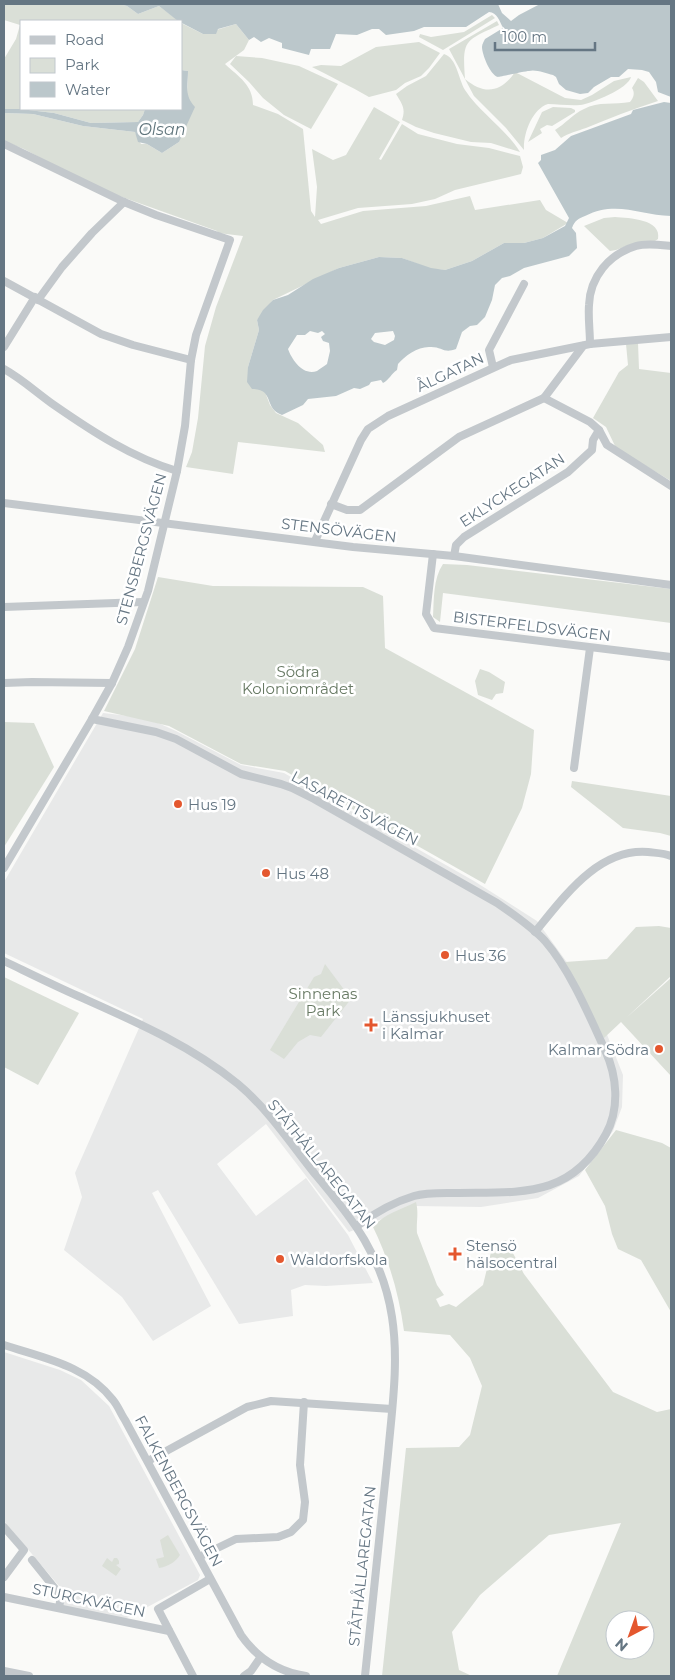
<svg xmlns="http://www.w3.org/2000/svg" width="675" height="1680" viewBox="0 0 675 1680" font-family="Montserrat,sans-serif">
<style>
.built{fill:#e8e9e9}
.green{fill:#dadfd7;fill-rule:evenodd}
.water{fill:#bbc7cb;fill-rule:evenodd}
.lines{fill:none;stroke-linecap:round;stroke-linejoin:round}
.minor{stroke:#c3c8cc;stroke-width:8}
.poi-dot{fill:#e4572e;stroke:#fff;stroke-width:2}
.labels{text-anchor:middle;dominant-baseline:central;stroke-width:5;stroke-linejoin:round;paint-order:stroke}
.street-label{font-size:15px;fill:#657683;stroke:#fff}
.park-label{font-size:15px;fill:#687a64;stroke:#fff}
.poi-label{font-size:15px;fill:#657683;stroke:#fff;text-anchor:start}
.water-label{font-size:16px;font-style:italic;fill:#60757c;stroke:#fff}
</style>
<rect width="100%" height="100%" fill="#fafaf8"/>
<g class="built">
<polygon points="103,713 147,718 176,731 241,765 284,773 474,881 537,921 579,979 606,1032 623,1075 622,1107 613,1131 579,1176 538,1198 481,1207 415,1206 349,1232 266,1124 217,1164 256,1216 306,1178 348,1235 373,1283 326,1286 305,1285 291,1290 293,1316 239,1324 158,1190 152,1193 211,1306 153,1341 122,1297 64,1250 82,1197 75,1173 143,1019 4,953 4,882"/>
<polygon points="4,1352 60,1370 81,1380 109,1406 200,1575 198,1580 125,1619 63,1606 65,1593 4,1521"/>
</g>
<g class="green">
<polygon points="4,4 119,4 127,6 138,14 159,6 179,21 21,21 21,109 145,109 143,115 138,122 91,123 54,113 20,109 4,109 4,59 16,39 20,25 4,20"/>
<polygon points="492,15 495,18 443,50 419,37 420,34 431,37 464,32"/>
<path d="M497,21L499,25C465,41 462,39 465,79C484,95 501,93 515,72L565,98L581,100L592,95L614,81L631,77C629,88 591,104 580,105C570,106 558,104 548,104C532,109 523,134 524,150L506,128L474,96L449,49Z"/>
<path d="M181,23L203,34L236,24L249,40L244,50L225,64C239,77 253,85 253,105L278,114L303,129L311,211L315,217L317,187L312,149L333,160L346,155L374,107L400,122L379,159L381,160L402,124L418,134L457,144L489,148L520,156L523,167L521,174L455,190L435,199L412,204L358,208L318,220L321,224L363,211L426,206L470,196L475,210L540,200L546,210L568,223L543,238L524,243H504L472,261L445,270L431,269L402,258L379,257L339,268L273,300L257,320L259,330L248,367L261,389L265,392L270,405L276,413L298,423L323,445L325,452L238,442L233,474L186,467L192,452L198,418L205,346L216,307L243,236L218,233L217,231L94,187L24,149L4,141V113L33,114L83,126L135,132L141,144H147L162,153L179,142L189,101L187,94L188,71L181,70Z"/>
<path d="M419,42L440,53L429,68L421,76L405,83L396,90L369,97C350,86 331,77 312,67L321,65L341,66L376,47Z"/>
<path d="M444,54C457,58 458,78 465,90C480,113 505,128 520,152L491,143L471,142L434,133L416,127L402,120C406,108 402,104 396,94L407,86L426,76Z"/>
<polygon points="236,56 262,58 299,66 338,84 311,129 284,115 263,98 249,82 230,64"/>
<path d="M638,78L644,82L658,101C633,109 610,118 586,128C577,131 569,133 561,138L555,130C565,124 573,114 584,109C598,101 615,105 630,102C634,97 635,93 632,88Z"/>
<polygon points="553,107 571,108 575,110 575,112 552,126 547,125 540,129 542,133 528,142 542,112"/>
<path d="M615,217C629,218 662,219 658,239L655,241L629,245L616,250L610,251L584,226L604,218Z"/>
<polygon points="638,343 639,369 671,373 671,481 616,448 606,427 593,418 619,372 628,365 626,344"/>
<path d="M443,564L467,565L671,589V623L443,593L440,622L433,617C434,599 433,579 443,564Z"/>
<polygon points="158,577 213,586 363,587 383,596 385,648 534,730 531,774 522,808 485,884 285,771 241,764 169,726 104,711 135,649"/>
<polygon points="480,669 489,672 505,682 503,693 496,694 492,700 478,695 475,681"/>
<polygon points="4,722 34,723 54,767 4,847"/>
<polygon points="572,781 671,796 671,836 660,833 623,828 571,787"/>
<polygon points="659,926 671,928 671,976 626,1018 671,978 671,1076 621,1022 604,1038 565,962 607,959 636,927"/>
<polygon points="325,964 351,999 321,1037 310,1035 298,1042 284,1059 270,1050 314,977 321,974"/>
<polygon points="4,977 79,1013 38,1085 4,1067"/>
<polygon points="616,1130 662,1143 671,1148 671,1312 641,1260 618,1249 612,1234 605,1206 585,1170"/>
<path d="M416,1202C419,1213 416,1222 417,1233L437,1285L444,1295L436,1299L440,1307L449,1304L456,1307L483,1285L493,1244L506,1240L524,1274L613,1392L657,1412L671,1409V1676H557L621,1523L549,1535L480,1595L452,1632L459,1670L472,1676H382L406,1448L459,1447L470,1435L482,1386L470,1358L450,1335L404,1331C399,1294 389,1260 373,1227C385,1213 401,1210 416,1202ZM615,1620H645V1650H615Z"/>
<path d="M168,1535L180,1555C176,1562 167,1567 159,1568L156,1559L164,1557L160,1540Z"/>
<polygon points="107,1558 112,1562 114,1558 117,1558 119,1561 119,1564 116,1565 121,1569 116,1576 102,1566"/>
</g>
<g class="water">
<path d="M119,4H498L502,13L511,21L519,15L540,4H671V97L658,92L656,82L649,72L642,70L628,69L619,77H611L594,87L588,93L580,94L566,90L559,84L556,77L553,75C546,73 535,69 529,71C525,71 500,77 498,77C490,75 482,54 482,47C482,44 484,41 485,39L503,28C500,22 497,12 489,12L466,27H424L414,31L386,35L379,29H372L357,35L336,34L330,49H311L309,55L282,48V43L269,38L261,42L254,37L249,40L236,24L218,29L216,34H203L178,21L159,6L138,14L127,6Z"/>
<path d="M181,70L188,71C188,86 184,95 195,107L179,142L162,153L147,144L138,142L135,132L83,126L33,114L4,113V109H20L54,113L91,123L138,122L143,115L145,109H181Z"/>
<path d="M664,102L671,103V216C640,215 616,200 585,216C578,219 575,220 572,228L576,233L577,248L569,256L524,268L510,276L502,278L495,285L492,300L485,317L477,325L470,326L462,332L456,349C443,354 442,346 429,347C417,347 405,356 398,364L397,370C391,374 389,380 383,383L381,380L371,382L369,385L360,389L354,388L336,396L308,399L303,405L282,415C263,408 275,389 252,389L247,382L248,367L259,330L257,320L263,310L273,300L288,295L313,279L339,268L379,257L402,258L431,268L445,270L472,261L504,243H524L543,238L565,226L569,218L538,163L541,160V155L555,150L571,136L631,114L633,110ZM310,331L318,333L322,331L325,334L321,337L323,341L329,343L330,351L327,364C324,366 320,369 317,371C303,376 292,360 288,349L297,335H305ZM393,331L395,336L394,340L385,345L374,342L371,339L375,333Z"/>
</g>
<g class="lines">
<g class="minor">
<polyline points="4,144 124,202 156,215 230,240 196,335 191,360 185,426 177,471 148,591 128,647 112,683 92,719 4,868"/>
<polyline points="4,281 101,334 133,345 191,360"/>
<polyline points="38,300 62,267 92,233 124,202"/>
<path d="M590,344C590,331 588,318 589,305C590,277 609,254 636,246C647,243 660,245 671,246"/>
<polyline points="4,347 35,297"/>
<polyline points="493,367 489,350 524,284"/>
<path d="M4,369C22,379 37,393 54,405C93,432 131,457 177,471"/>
<polyline points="544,398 590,422 599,430 607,445 671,486"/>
<polyline points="4,503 353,547 454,556 671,585"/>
<polyline points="331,504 347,510 360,510 459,437 544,398 583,346"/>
<polyline points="315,541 361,440 368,429 388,416 511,360 590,344 671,337"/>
<polyline points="433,554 426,614 434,628 671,657"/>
<polyline points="454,556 456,545 464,537 568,472 592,450 593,440 599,430"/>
<polyline points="4,607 143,602"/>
<polyline points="4,683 32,682 112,683"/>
<path d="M92,719L156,732L176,739L241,774L281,784L292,788L314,799L497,903C514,915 531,926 545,941C570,970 589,1015 605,1050C617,1076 620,1108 606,1134C571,1198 522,1192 459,1193C444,1193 427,1192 414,1196C394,1202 373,1214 357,1226"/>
<polyline points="574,768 590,648"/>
<path d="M535,932C564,897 598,848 648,852C656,853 664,853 671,856"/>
<path d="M4,961C29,973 53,985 78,996C134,1021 190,1045 238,1084C268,1109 291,1144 315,1174C353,1219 383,1257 392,1317C399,1362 392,1409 388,1454C381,1528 373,1602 365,1676"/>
<path d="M4,1345C43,1358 86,1365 113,1400C118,1406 121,1414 125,1420L241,1635C257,1658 278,1672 306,1676"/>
<polyline points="148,1461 247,1407 271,1401 392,1409"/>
<polyline points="4,1527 24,1550 4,1577"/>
<polyline points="199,1557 236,1539 278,1537 291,1532 303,1520 305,1502 300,1465 304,1402"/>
<polyline points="32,1560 61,1596 59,1608"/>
<polyline points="4,1597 169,1631"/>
<polyline points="4,1671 29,1676"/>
<polyline points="193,1676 158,1609 210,1579"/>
<polyline points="244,1676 251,1671 260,1658"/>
</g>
</g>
<g class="poi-dot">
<circle cx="178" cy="804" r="5"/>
<circle cx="266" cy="873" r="5"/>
<circle cx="445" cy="955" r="5"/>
<path d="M368.5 1017.5h5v5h5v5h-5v5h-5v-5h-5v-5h5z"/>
<circle cx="659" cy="1049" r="5"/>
<path d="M452.5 1246.5h5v5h5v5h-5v5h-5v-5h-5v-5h5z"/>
<circle cx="280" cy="1259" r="5"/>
</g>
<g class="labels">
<g class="street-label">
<text transform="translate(450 372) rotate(-25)">ÅLGATAN</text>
<text transform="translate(512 490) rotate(-33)">EKLYCKEGATAN</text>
<text transform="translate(339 530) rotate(7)">STENSÖVÄGEN</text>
<text transform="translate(141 549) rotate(-75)">STENSBERGSVÄGEN</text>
<text transform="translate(532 626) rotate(7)">BISTERFELDSVÄGEN</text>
<text transform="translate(355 808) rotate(28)">LASARETTSVÄGEN</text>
<text transform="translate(322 1164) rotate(51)">STÅTHÅLLAREGATAN</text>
<text transform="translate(179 1491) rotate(62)">FALKENBERGSVÄGEN</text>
<text transform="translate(362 1566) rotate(-84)">STÅTHÅLLAREGATAN</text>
<text transform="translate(89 1600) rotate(12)">STURCKVÄGEN</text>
</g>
<g class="park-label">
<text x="298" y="671">Södra<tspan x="298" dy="17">Koloniområdet</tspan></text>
<text x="323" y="993">Sinnenas<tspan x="323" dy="17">Park</tspan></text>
</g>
<g class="poi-label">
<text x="188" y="804">Hus 19</text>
<text x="276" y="873">Hus 48</text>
<text x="455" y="955">Hus 36</text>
<text x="382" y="1016">Länssjukhuset<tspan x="382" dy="17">i Kalmar</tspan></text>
<text x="649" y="1049" text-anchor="end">Kalmar Södra</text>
<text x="466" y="1245">Stensö<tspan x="466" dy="17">hälsocentral</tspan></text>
<text x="290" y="1259">Waldorfskola</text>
</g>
<g class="water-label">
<text x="162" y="129">Olsan</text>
</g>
</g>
<rect width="675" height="1680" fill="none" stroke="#657683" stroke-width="10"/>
<rect x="20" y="20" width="162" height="90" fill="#ffffff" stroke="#c1c8cd"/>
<rect x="30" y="36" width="25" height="8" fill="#c3c8cc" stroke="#c1c8cd"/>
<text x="65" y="45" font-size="15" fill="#657683">Road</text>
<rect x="30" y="58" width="25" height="15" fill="#dadfd7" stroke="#c1c8cd"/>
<text x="65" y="70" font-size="15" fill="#657683">Park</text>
<rect x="30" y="82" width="25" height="15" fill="#bbc7cb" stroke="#c1c8cd"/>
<text x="65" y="95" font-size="15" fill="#657683">Water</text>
<g transform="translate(630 1635) rotate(221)"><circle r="24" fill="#ffffff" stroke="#c1c8cd"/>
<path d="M0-4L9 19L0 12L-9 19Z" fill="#e4572e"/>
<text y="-8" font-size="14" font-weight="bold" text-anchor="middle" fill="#657683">N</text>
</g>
<path d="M495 42v8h100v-8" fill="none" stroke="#657683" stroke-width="2.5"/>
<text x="502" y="42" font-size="15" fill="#657683" stroke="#ffffff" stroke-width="4" paint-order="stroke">100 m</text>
</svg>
